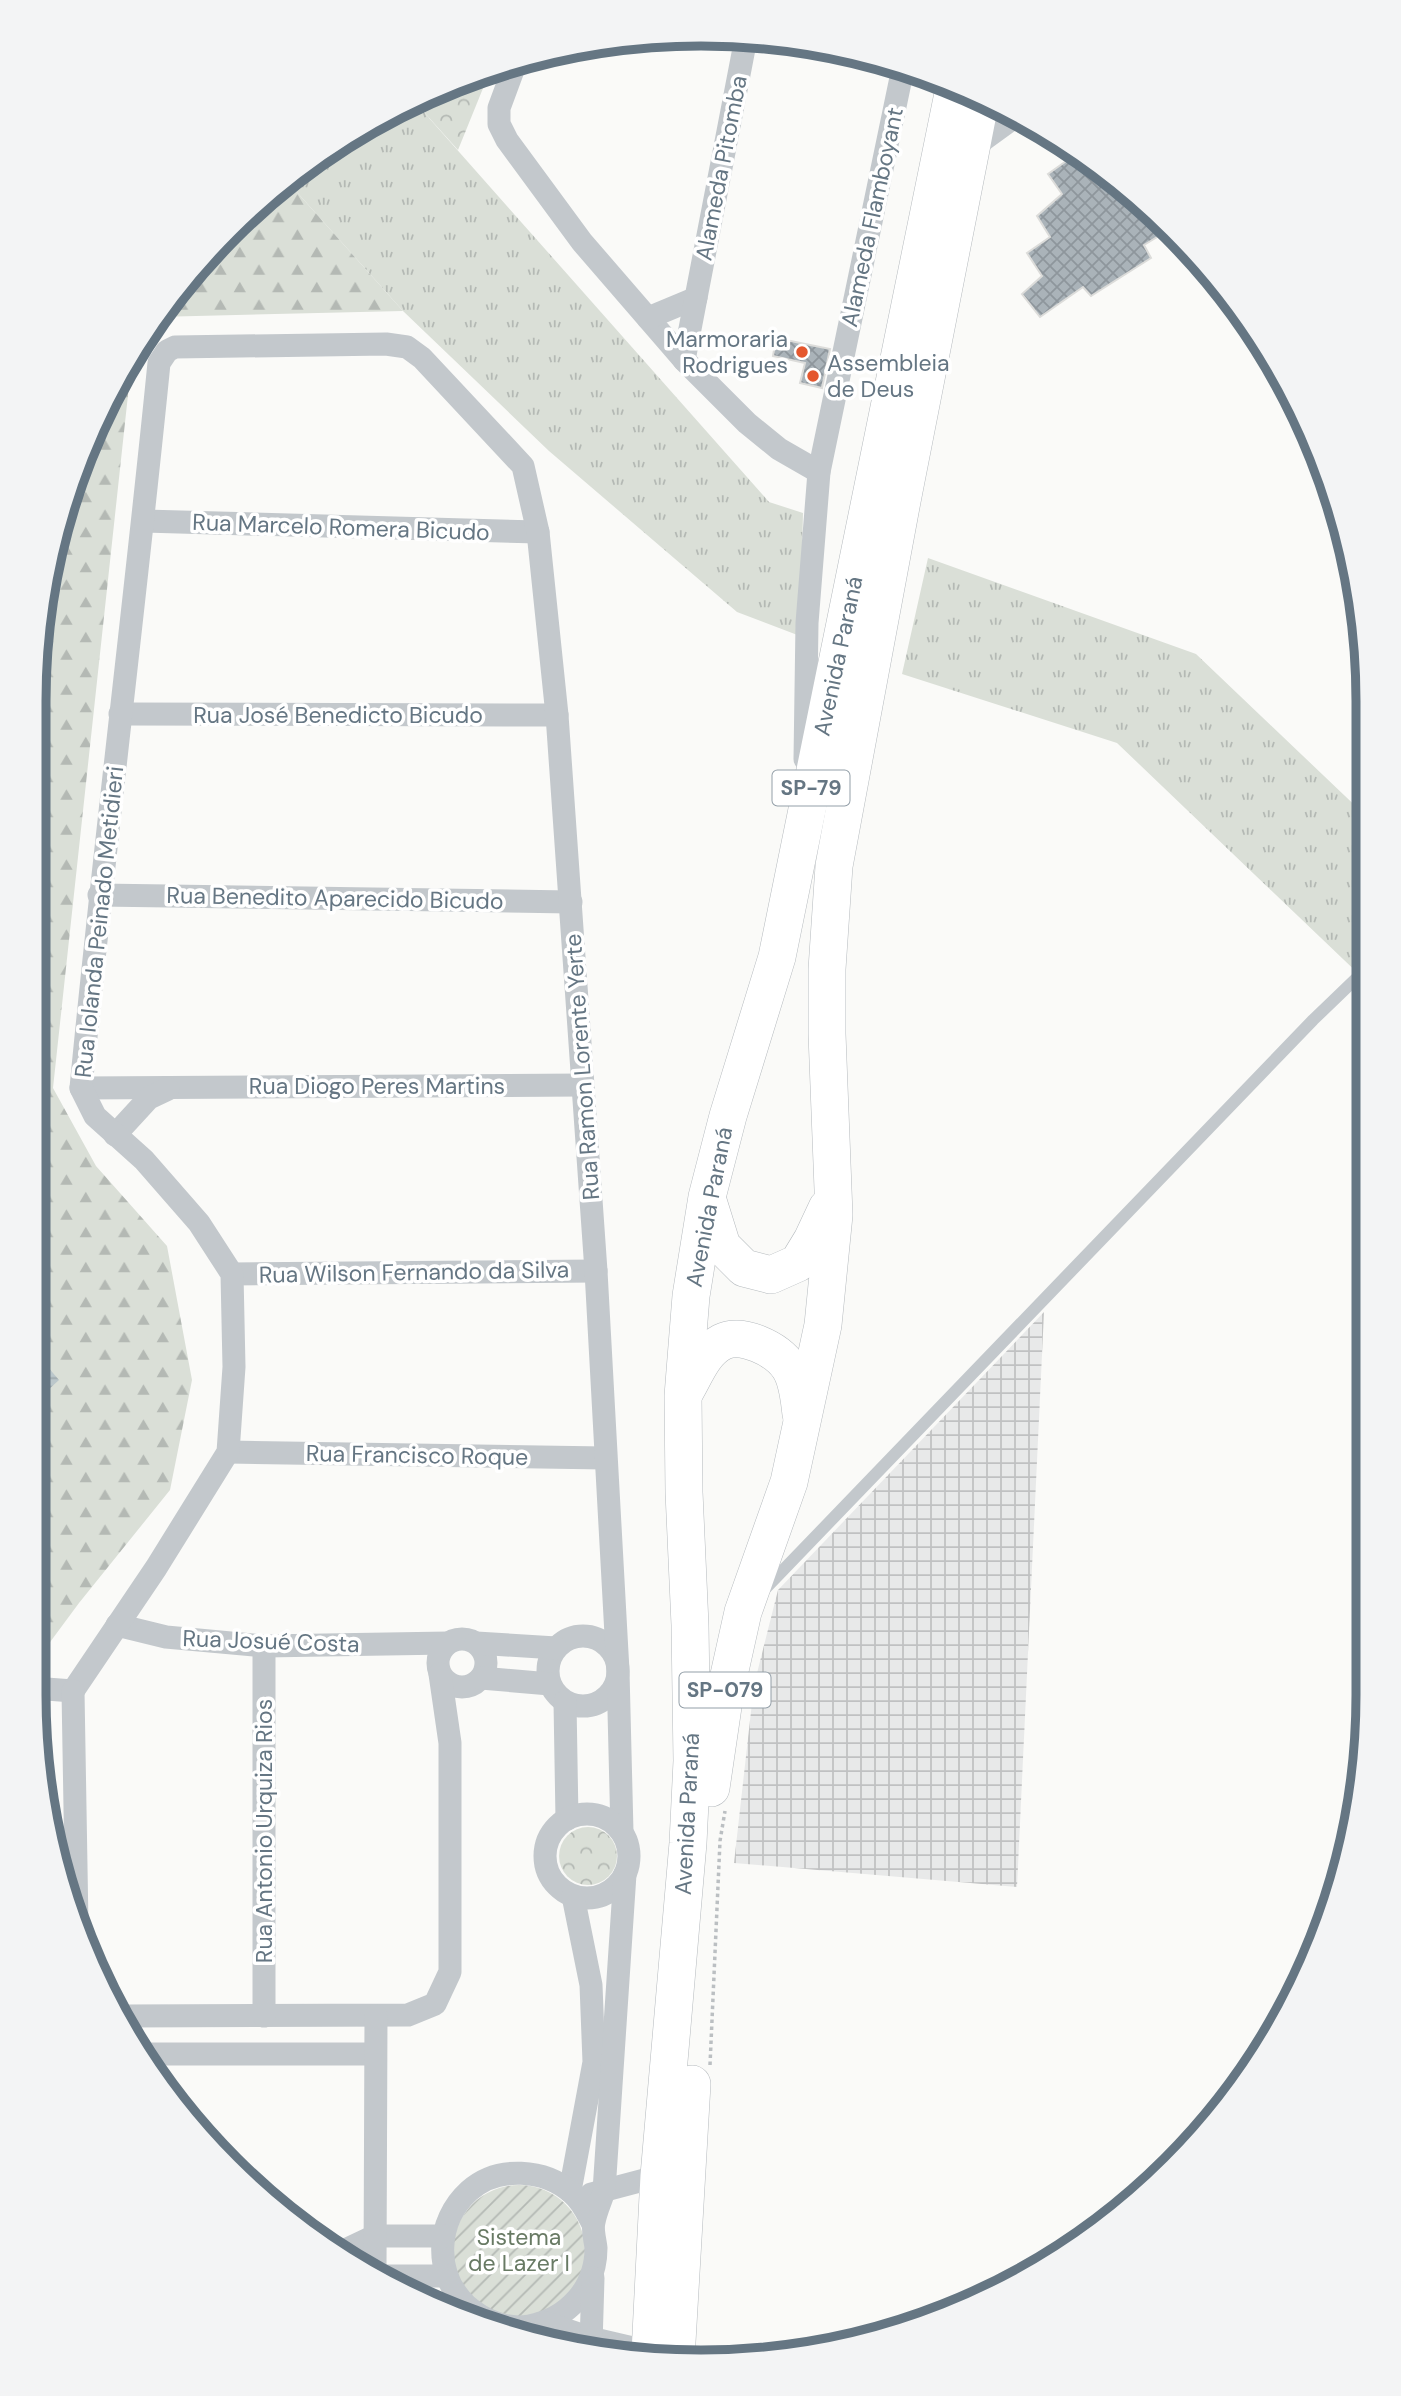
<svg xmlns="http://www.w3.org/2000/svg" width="1401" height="2396" viewBox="0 0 1401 2396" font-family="'DM Sans',sans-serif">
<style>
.industrial{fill:url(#industrial-grid)}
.grass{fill:url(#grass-tufts)}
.forest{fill:url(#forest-firs)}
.park{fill:url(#park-crowns)}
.garden{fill:url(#garden-furrows)}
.water{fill:url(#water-rules)}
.building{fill:url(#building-cross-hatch);stroke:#dcdcda;stroke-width:2}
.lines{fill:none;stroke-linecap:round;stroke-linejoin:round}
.primary-casing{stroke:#b5babe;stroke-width:38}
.path{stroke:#bbbfc2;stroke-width:3.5;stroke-dasharray:3.5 3.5;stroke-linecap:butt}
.lane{stroke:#c3c8cc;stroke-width:12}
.street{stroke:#c3c8cc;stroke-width:23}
.primary{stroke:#fff;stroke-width:37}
.poi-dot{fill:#e4572e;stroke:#fff;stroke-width:2.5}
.labels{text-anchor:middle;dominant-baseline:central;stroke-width:7;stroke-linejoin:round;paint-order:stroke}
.shield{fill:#fff;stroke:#939fa8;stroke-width:2}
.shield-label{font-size:21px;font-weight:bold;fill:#657683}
.street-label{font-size:23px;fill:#657683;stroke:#fff}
.poi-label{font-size:23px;fill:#657683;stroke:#fff;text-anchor:end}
.park-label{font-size:23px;fill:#687a64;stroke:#fff}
.rim{fill:none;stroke:#657683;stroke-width:9}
</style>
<defs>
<pattern id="industrial-grid" width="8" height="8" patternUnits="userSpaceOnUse" patternTransform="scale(1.75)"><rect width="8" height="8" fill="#e8e9e9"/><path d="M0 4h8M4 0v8" fill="none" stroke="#c0c1c2"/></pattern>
<pattern id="grass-tufts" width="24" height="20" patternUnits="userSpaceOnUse" patternTransform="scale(1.75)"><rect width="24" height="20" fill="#dadfd7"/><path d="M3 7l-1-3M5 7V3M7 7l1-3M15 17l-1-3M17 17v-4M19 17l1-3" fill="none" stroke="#b4b9b4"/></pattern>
<pattern id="forest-firs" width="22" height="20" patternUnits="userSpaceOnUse" patternTransform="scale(1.75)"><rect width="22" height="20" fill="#dadfd7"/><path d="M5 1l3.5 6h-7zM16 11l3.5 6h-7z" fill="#b4b9b4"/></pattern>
<pattern id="park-crowns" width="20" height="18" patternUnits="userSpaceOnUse" patternTransform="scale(1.75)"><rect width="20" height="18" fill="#dadfd7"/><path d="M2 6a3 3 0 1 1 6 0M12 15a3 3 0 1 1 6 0" fill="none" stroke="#b4b9b4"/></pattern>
<pattern id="garden-furrows" width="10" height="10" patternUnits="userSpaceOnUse" patternTransform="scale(1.75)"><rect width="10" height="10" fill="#dadfd7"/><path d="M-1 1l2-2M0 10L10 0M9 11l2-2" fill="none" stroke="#b4b9b4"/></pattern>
<pattern id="water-rules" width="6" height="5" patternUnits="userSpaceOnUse" patternTransform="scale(1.75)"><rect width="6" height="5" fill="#bbc7cb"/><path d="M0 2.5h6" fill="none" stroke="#9ca6aa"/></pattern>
<pattern id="building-cross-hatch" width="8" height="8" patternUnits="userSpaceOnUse" patternTransform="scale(1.75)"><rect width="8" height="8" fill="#aab3b9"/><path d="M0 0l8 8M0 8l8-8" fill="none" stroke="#8e969c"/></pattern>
</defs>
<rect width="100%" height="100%" fill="#fafaf8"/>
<polygon class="industrial" points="1044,1312 1017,1887 734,1863 754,1685 778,1590"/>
<g class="grass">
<polygon points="414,101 769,502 803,513 800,636 737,612 549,451 403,311 287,181 330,145"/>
<polygon points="928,558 1196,654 1366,816 1366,981 1117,743 902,674"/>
</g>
<g class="forest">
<polygon points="287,181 403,311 156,317 229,228"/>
<polygon points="132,358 53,1088 96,1166 167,1246 192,1380 170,1490 79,1603 42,1653 33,1654 35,656 69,486"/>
</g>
<g class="park">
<polygon points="490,71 458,150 414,101 446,84"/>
<circle cx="588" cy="1856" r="29"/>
</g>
<circle class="garden" cx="519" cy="2251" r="66"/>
<polygon class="water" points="34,1342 49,1347 47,1366 59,1380 34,1403"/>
<g class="building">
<polygon points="1079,152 1148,213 1162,234 1144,245 1151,258 1091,296 1083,287 1040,317 1022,294 1042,276 1027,253 1050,237 1037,216 1062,194 1048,174"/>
<polygon points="776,338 830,349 822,388 800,383 805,363 773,356"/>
</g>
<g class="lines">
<defs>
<g id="primary">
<polyline points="708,1201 722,1246 744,1268 771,1275 798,1263 812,1240 827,1208"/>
<path d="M686,1390C696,1373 703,1352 722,1342C742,1332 777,1349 789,1367C798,1380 799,1399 801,1414"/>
<polyline points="711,1788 725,1693 743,1612 789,1482 823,1325 834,1215 827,1034 827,969 834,866 902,501 981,98"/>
<polyline points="650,2354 659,2176 688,1843 692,1761 690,1625 684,1492 683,1396 691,1296 707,1197 728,1116 777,957 955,84"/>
<polyline points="676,2359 692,2084"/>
</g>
</defs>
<use href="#primary" class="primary-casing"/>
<polyline class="path" points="710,2065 720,1841 725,1811"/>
<polyline class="lane" points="762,1592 1313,1020 1366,969"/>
<g class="street">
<polyline points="516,62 499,108 499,124 507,140 582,242 684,360 747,423 779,449 819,472"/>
<polyline points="972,148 1016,116"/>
<polyline points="648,318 696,298"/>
<polyline points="684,360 746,38"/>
<polyline points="144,521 538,532"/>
<polyline points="120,714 557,715"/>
<polyline points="805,759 807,623 819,472 903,68"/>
<polyline points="99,895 571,902"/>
<polyline points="81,1088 583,1085"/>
<polyline points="115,1135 149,1098 168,1089"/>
<polyline points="232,1274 596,1271"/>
<polyline points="228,1452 605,1458"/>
<polyline points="117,1625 166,1637 264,1646 448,1643"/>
<circle cx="583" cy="1671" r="35"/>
<circle cx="462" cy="1663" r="24"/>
<polyline points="476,1643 556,1648"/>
<polyline points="481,1678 550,1684"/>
<polyline points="33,1688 73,1691"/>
<path d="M73,1691L156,1568L228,1452L234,1367L232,1274L199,1223L144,1160L95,1116L81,1088C104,846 135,605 159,363L167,351L175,347L386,344L407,347L422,358L523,466L538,532L557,715L596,1271L618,1671L622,1832"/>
<polyline points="73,1691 77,1925"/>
<polyline points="565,1702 567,1819"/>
<circle cx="587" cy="1856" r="42"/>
<polyline points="125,2016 408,2015 435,2004 450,1972 450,1743 440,1674"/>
<polyline points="264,2016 264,1646"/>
<polyline points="146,2054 374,2054"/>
<polyline points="570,2191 594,2062 591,1985 573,1896"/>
<polyline points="591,2194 659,2176"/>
<path d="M593,2224C587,2213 582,2201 572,2193C545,2169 498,2165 469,2191C436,2221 433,2273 466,2305C483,2320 506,2330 529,2326C568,2319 596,2288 596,2248C595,2239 592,2230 594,2222C596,2211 601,2201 604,2191L625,1874"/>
<polyline points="337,2254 375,2236 443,2236"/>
<polyline points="375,2272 376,2016"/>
<polyline points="382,2276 447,2276"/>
<polyline points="546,2323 590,2338 650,2352"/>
<polyline points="591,2345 593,2278"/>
</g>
<use href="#primary" class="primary"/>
</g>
<g class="poi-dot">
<circle cx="802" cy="352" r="7"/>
<circle cx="813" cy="376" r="7"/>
</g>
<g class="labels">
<g class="shield">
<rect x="772.5" y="770.5" width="77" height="35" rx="5"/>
<rect x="679.5" y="1672.5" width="91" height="35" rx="5"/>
</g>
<g class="shield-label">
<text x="811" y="788">SP-79</text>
<text x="725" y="1690">SP-079</text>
</g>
<g class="street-label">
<text transform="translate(721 168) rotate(-79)">Alameda Pitomba</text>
<text transform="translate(872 217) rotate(-78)">Alameda Flamboyant</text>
<text transform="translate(341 527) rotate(2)">Rua Marcelo Romera Bicudo</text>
<text transform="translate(838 656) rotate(-78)">Avenida Paraná</text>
<text x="338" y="715">Rua José Benedicto Bicudo</text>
<text transform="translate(335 898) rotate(1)">Rua Benedito Aparecido Bicudo</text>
<text transform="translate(99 922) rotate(-84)">Rua Iolanda Peinado Metidieri</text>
<text transform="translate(582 1067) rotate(-94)">Rua Ramon Lorente Yerte</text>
<text x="377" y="1086">Rua Diogo Peres Martins</text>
<text transform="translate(709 1207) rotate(-79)">Avenida Paraná</text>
<text transform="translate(414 1272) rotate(-1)">Rua Wilson Fernando da Silva</text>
<text transform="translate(417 1455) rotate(1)">Rua Francisco Roque</text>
<text transform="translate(271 1641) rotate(2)">Rua Josué Costa</text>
<text transform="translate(687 1814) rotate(-87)">Avenida Paraná</text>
<text transform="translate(264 1831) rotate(-90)">Rua Antonio Urquiza Rios</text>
</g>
<g class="poi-label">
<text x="788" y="339">Marmoraria<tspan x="788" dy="26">Rodrigues</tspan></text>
<text x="827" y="363" text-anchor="start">Assembleia<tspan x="827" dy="26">de Deus</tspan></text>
</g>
<g class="park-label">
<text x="519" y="2237">Sistema<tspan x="519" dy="26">de Lazer I</tspan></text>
</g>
</g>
<path d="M0 0H1401V2396H0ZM701 46H701A655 655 0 0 1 1356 701V1695A655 655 0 0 1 701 2350H701A655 655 0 0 1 46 1695V701A655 655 0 0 1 701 46Z" fill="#f3f4f5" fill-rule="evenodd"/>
<path class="rim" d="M701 46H701A655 655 0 0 1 1356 701V1695A655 655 0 0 1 701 2350H701A655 655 0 0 1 46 1695V701A655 655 0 0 1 701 46Z"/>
</svg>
